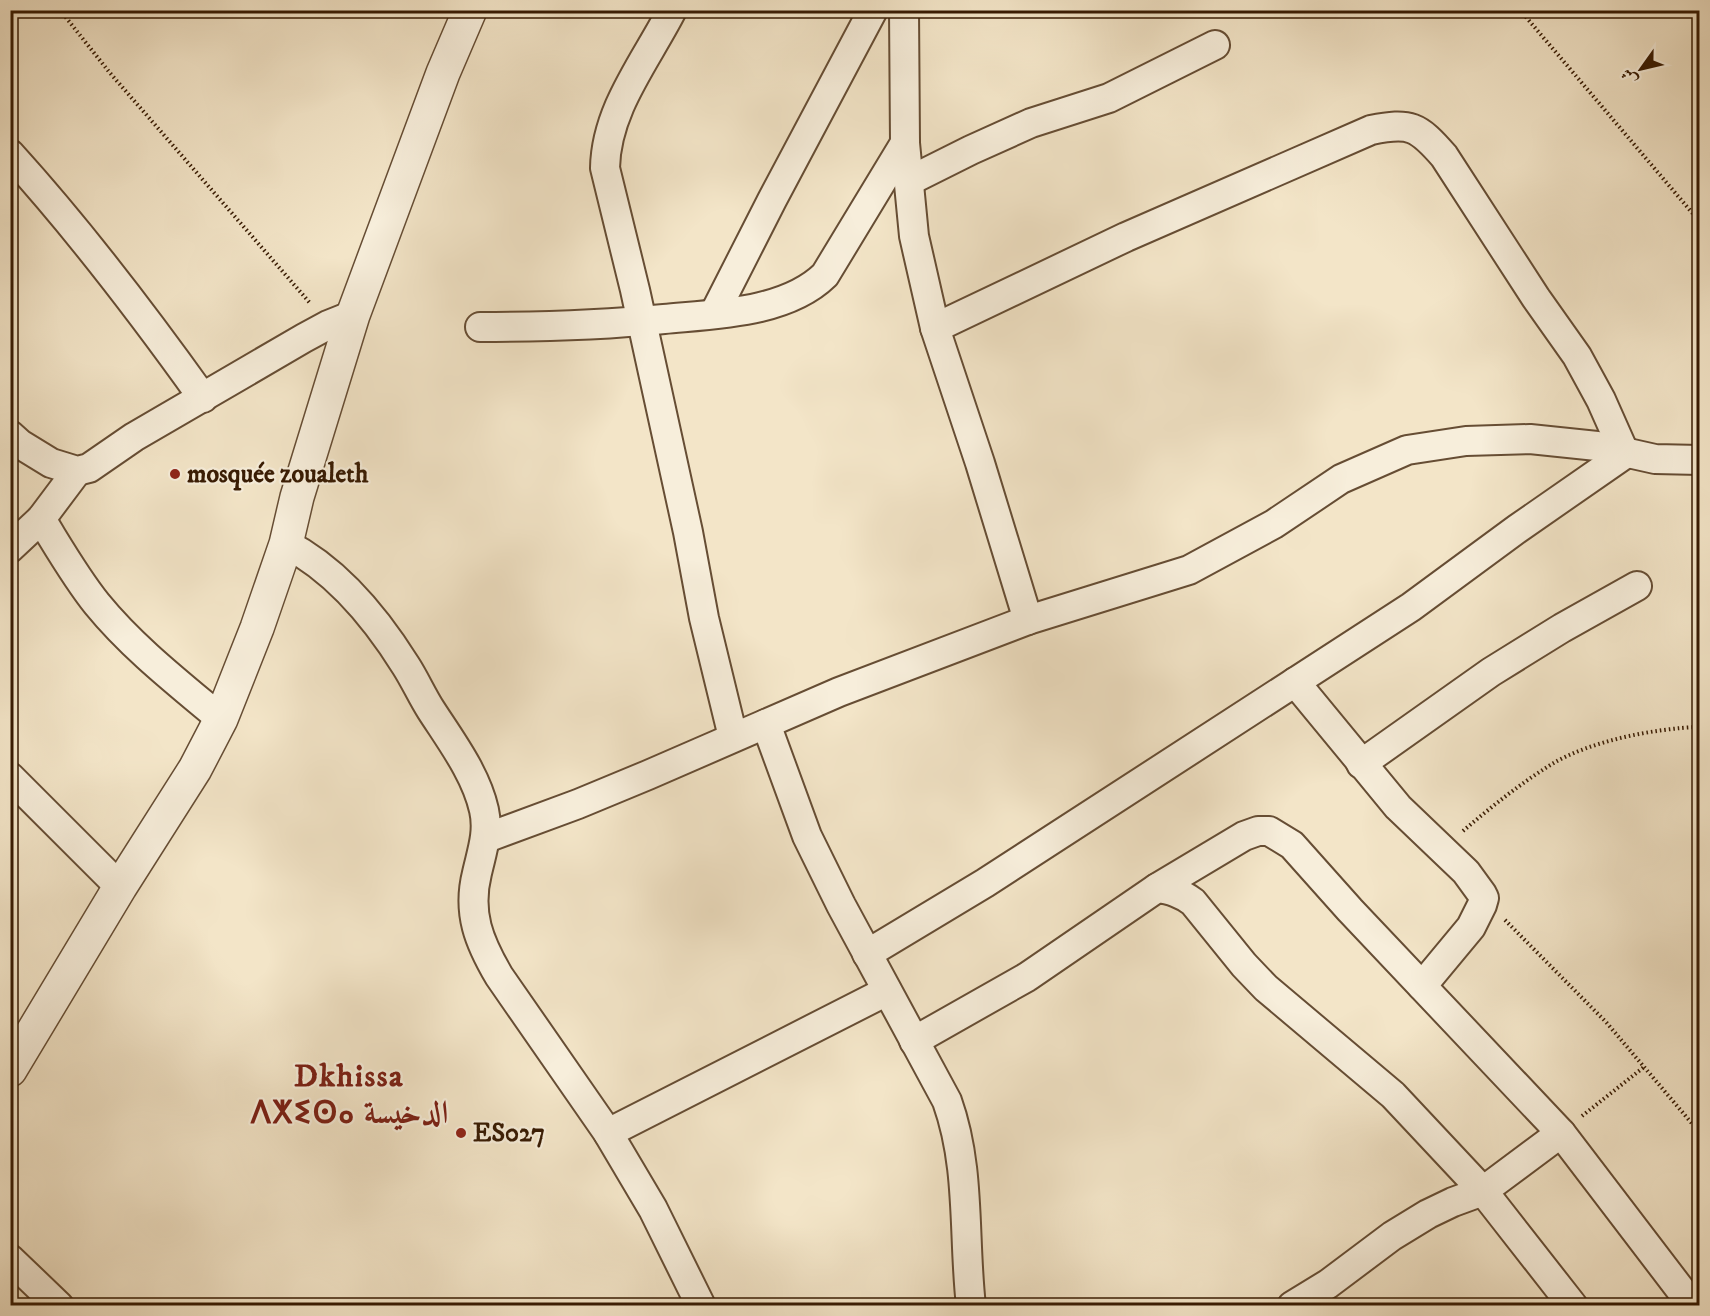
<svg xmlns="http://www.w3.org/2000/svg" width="1710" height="1316" viewBox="0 0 1710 1316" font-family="'IM FELL DW Pica',Amiri,'Noto Sans Tifinagh',serif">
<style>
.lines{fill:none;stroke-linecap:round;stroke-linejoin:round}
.minor-casing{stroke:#664d34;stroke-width:32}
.tertiary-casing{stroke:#664d34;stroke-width:36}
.path{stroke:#371a02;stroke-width:4;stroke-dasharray:1.5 3;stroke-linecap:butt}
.minor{stroke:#f7eedb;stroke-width:28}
.tertiary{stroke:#f7eedb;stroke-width:33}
.poi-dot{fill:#8f2418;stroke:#f7eedb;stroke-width:2}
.labels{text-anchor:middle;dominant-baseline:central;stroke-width:4.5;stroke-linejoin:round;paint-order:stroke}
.poi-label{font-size:26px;font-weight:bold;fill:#371a02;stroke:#f7eedb;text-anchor:start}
.district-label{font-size:32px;font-weight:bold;letter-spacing:1.5px;fill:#7a1f14;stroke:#f7eedb}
</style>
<rect width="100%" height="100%" fill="#f3e5c8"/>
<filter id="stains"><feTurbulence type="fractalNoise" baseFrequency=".00333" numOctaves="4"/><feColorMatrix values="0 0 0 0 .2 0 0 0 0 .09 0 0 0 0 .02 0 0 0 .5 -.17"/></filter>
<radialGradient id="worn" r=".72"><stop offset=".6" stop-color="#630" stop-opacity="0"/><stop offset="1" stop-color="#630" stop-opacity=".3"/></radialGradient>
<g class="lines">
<defs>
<g id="minor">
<path d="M672,10C646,61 606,109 605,168L635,290L688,532L704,618L733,737"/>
<polyline points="904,10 905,143 914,236 935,328 980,463 1028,620"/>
<path d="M10,154C80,231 143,314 203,398"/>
<polyline points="909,181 971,150 1031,123 1109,98 1215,45"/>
<polyline points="714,314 772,200 873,10"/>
<path d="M480,327C542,327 603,325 664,319C716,314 786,313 825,275L905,143"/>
<polyline points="10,435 20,444 51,463 77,471 89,468 134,437 304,338 328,325 353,315"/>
<path d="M41,519C59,548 76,578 97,604C132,647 178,683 221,719"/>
<path d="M286,544C337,570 376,618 406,666C415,680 422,696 431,710C451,741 476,774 484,810C489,832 482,851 477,873C467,913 479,942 499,976L608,1133L653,1209L701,1306"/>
<polyline points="10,548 41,519 77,471"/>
<polyline points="1295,682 1398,807 1466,872 1482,894 1484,898 1482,905 1471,927 1422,986"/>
<path d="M766,724L807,836L841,905L947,1101C971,1168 963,1236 971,1306"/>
<polyline points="1361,764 1491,672 1562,628 1637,586"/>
<polyline points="10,777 120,887"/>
<polyline points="486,838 578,804 648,775 839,692 1028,620 1189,570 1274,524 1341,479 1407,450 1466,441 1530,439 1597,446 1655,459 1700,460"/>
<polyline points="1157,888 1244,836 1258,831 1269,831 1292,845 1350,910 1561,1133 1693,1306"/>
<path d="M867,954L985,883L1411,607L1517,529L1625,454L1601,400L1577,356L1536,298L1444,156C1418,126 1410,122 1371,130L1126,237L935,328"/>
<path d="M914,1041L1027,977L1157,888C1171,890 1181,893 1193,902L1244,965L1266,988L1393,1095L1483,1191L1573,1306"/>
<polyline points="608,1133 887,991"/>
<polyline points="10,1259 59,1306"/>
<polyline points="1292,1306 1328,1284 1392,1236 1428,1214 1453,1202 1483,1191 1561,1133"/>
</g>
<polyline id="tertiary" points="10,1070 120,887 195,769 221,719 257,628 286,544 297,497 353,315 443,73 470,10"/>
</defs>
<use href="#minor" class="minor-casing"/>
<use href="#tertiary" class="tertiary-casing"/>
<g class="path">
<polyline points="60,10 110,73 310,303"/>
<polyline points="1520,10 1700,222"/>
<path d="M1463,831C1491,807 1521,783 1552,764C1590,741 1656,728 1700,727"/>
<polyline points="1505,920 1606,1022 1700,1133"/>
<polyline points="1582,1116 1644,1067"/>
</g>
<use href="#minor" class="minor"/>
<use href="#tertiary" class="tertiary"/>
</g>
<g class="poi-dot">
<circle cx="175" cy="474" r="6"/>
<circle cx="461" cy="1133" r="6"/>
</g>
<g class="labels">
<g class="poi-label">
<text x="187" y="474">mosquée zoualeth</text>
<text x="473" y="1133">ES027</text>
</g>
<g class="district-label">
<text x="349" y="1077">Dkhissa<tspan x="349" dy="37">ⴷⵅⵉⵙⴰ الدخيسة</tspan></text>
</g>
</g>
<rect width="1710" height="1316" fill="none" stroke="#f3e5c8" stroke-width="36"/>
<rect x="12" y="12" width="1686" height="1292" fill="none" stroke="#371a02" stroke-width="3"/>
<rect x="18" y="18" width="1674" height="1280" fill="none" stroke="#371a02" stroke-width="1.5"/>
<g transform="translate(1641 69) rotate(236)" stroke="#f7eedb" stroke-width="4.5" paint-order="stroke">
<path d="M0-4.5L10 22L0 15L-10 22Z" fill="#371a02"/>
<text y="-9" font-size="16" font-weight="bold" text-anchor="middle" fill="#371a02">ش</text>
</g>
<rect width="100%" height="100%" filter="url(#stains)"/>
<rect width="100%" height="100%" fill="url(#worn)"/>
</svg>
